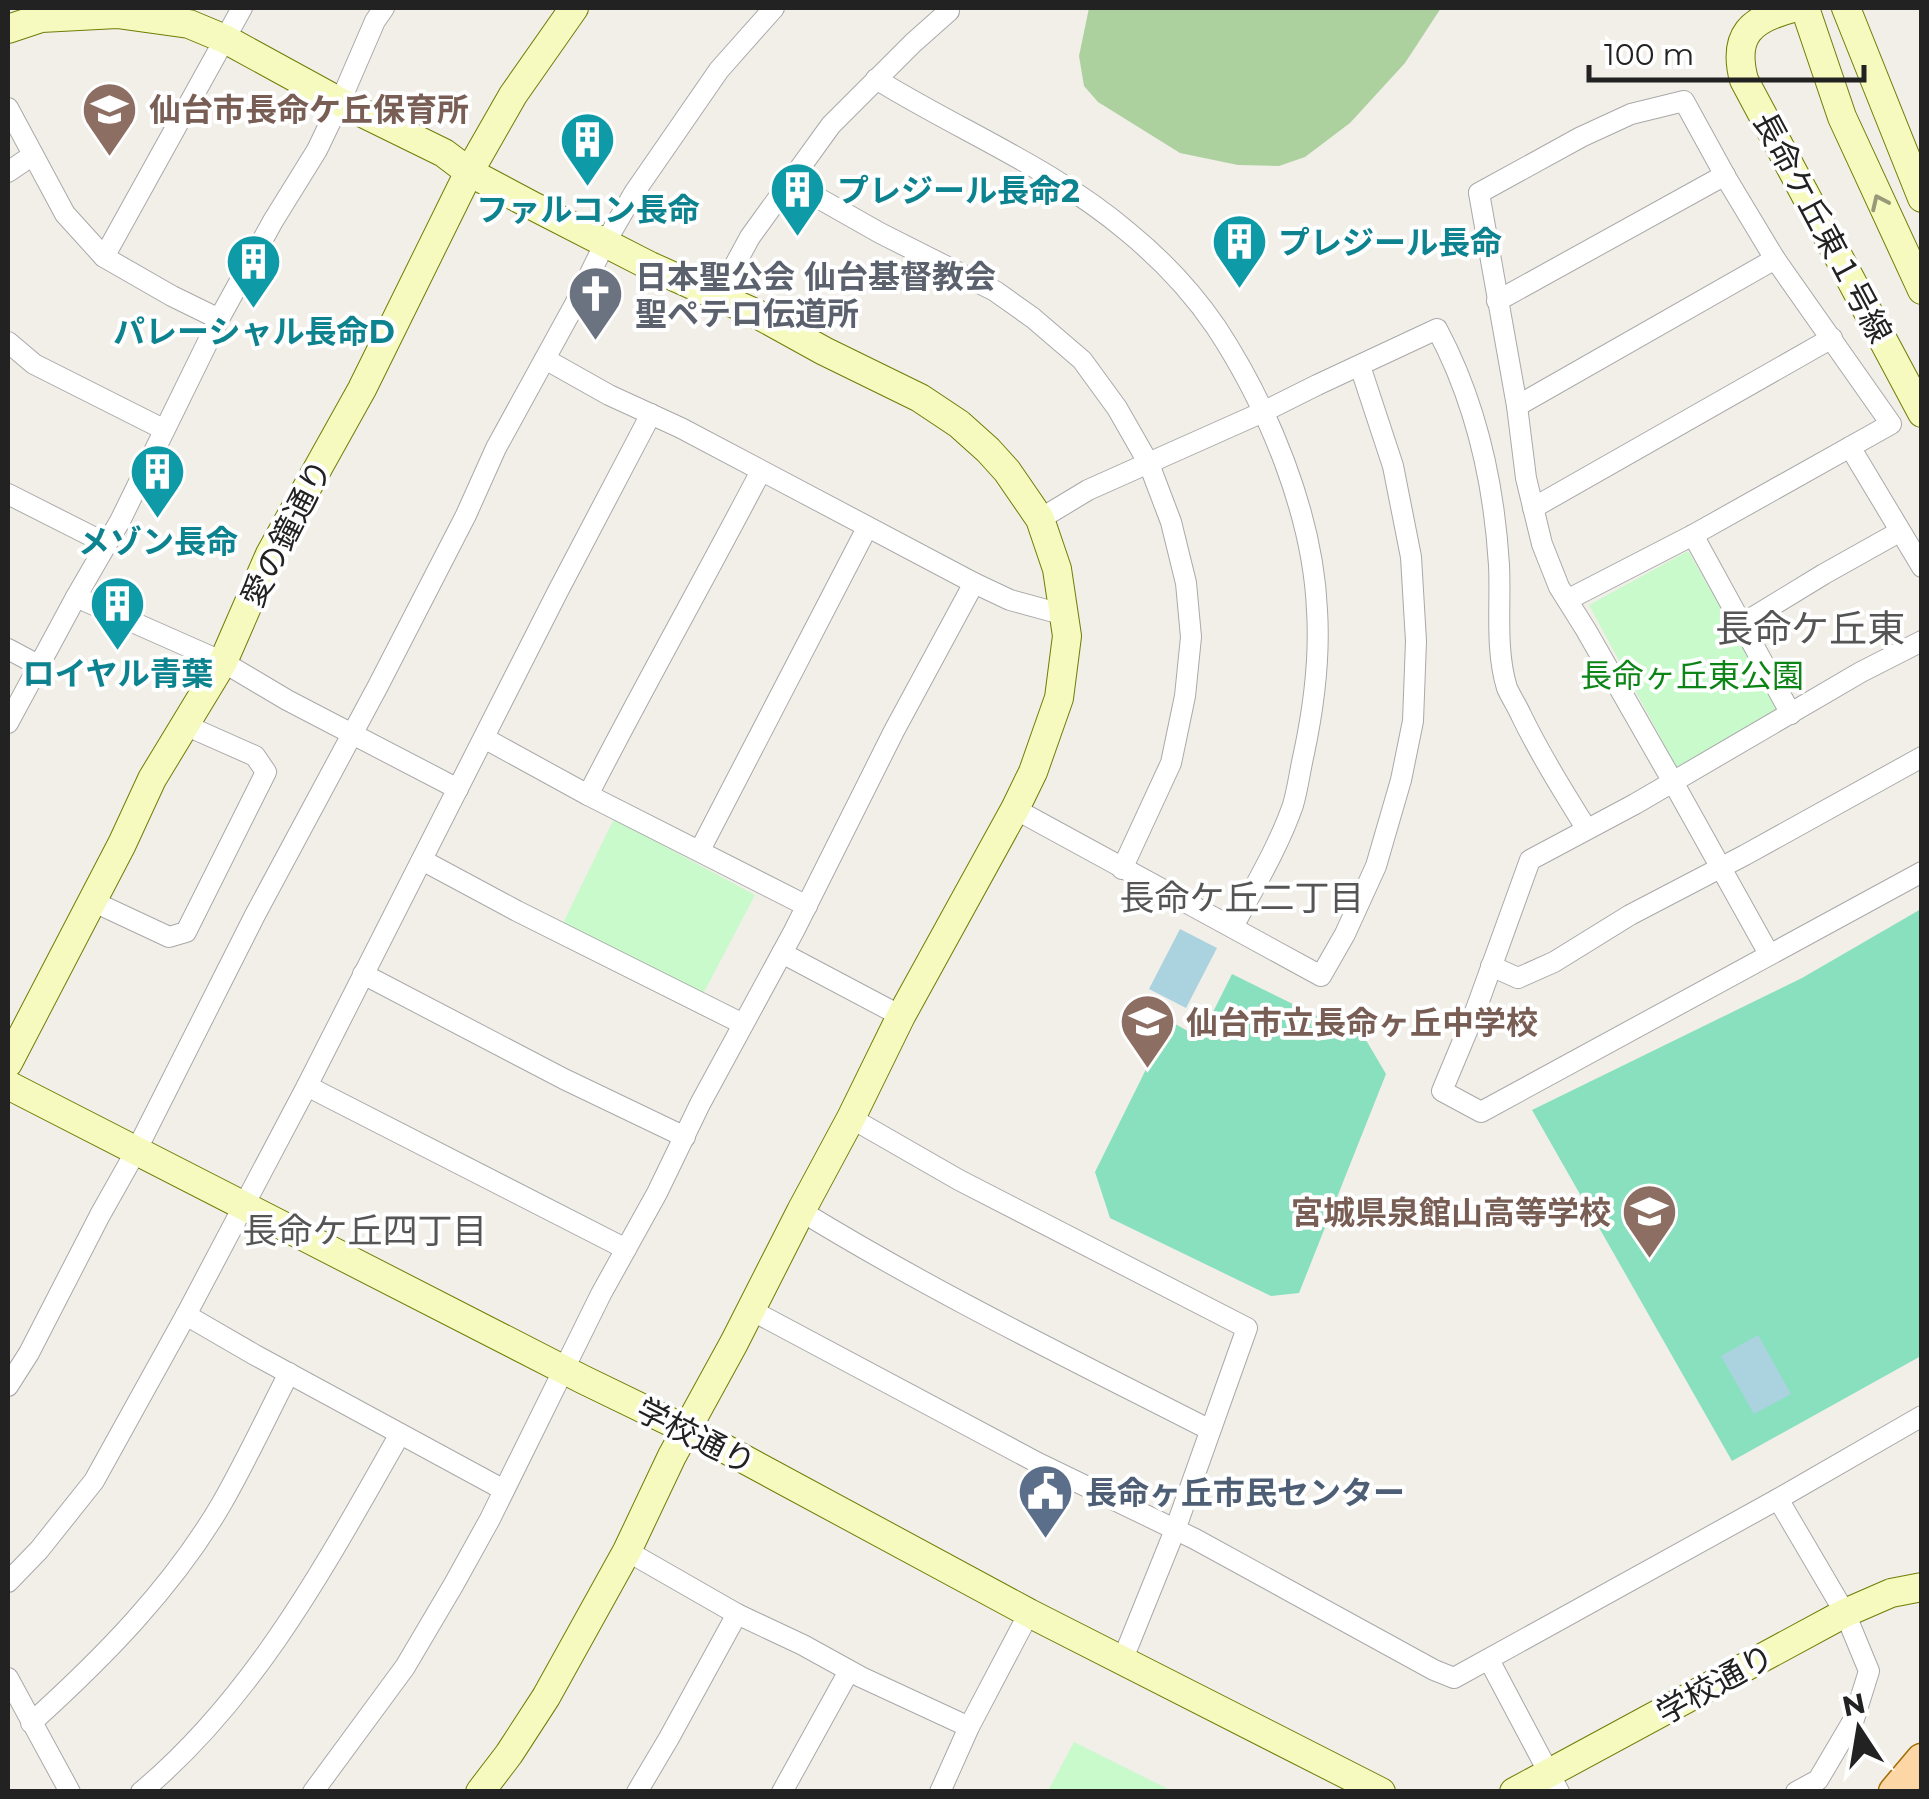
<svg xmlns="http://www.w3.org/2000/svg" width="1929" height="1799" viewBox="0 0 1929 1799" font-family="Montserrat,'Noto Sans JP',sans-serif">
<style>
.forest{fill:#add19e}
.park{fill:#c8facc}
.pitch{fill:#88e0be}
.water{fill:#aad3df}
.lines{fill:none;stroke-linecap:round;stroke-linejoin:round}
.street-casing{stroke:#a9a9a9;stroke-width:22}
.secondary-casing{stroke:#707d05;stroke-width:30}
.primary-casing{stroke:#a06b00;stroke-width:35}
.street{stroke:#fff;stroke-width:20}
.secondary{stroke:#f7fabf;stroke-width:28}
.primary{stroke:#fcd6a4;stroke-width:32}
.oneway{stroke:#979978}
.labels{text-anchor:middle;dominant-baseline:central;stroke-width:8;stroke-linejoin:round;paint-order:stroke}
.education-label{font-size:32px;font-weight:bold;fill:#785e54;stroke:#fff;text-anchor:start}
.culture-label{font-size:32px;font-weight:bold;fill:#0d838f;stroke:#fff}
.street-label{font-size:32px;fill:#222;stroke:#fff}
.worship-label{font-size:32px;font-weight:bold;fill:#5b616d;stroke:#fff;text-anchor:start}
.park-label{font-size:32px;fill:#0c8416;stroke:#fff}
.service-label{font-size:32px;font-weight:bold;fill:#4e5e75;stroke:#fff;text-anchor:start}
.neighbourhood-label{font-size:35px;fill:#555;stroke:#fff}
.quarter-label{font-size:38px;fill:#555;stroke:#fff}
</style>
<rect width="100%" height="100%" fill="#f2efe9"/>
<polygon class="forest" points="1089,8 1441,8 1405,63 1350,123 1305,157 1279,166 1238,165 1180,153 1098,102 1084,86 1079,56"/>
<g class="park">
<polygon points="1688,551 1779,708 1677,768 1589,605"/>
<polygon points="614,819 755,895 703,994 563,923"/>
<polygon points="1074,1742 1172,1791 1048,1791"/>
</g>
<g class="pitch">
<polygon points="1921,909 1921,1356 1732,1461 1532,1110 1802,978"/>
<polygon points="1232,974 1366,1040 1386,1074 1299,1293 1271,1296 1110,1218 1095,1172 1170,1021 1200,1038"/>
</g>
<g class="water">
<polygon points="1180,929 1217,948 1186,1008 1149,989"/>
<polygon points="1758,1335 1791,1394 1754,1414 1721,1356"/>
</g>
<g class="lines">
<defs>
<g id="street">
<path d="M876,79C960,131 1053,168 1128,232C1161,259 1192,292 1216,327C1268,406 1313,514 1317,610C1320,658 1314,706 1304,753C1300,770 1298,788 1293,805C1279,846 1253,889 1233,927"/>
<polyline points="8,108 65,214 104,257 172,296 219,319"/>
<polyline points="8,172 33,155"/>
<polyline points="790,182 880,233 995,291 1033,318 1082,360 1117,408 1149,464 1171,522 1186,583 1191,637 1185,696 1171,763 1122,869"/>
<polyline points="104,257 242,8"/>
<polyline points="718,296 750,237 831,125 913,43 949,11 946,8"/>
<polyline points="1497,301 1725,175"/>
<polyline points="8,342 34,364 163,429"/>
<polyline points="545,359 609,395 681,428 974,583 1010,600 1065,615"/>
<polyline points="1517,406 1775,259"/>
<polyline points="1850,447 1922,567"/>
<polyline points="8,494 107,544"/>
<polyline points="1533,508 1832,338"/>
<path d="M1040,519L1088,490L1263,412L1317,385L1437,329C1476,402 1494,483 1499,565C1501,605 1495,649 1507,688C1511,697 1517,706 1521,715C1540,754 1563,791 1586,828"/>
<polyline points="1693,535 1791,714"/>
<polyline points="76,597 223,662 287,700 458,789"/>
<polyline points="1567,600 1693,535 1891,424 1775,259 1728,181 1684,101 1631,114 1581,137 1479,193 1517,406 1526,478 1542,544 1559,587 1586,630 1673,782 1769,954"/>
<polyline points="1742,624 1824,574 1899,532"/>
<polyline points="1922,641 1861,672 1635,804 1530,860 1475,1012 1442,1091 1481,1112 1922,872"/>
<polyline points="8,649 38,665"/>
<polyline points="8,723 76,597 120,521 219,319 273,221 317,150 340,102 375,21 384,8"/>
<polyline points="484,738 588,795 807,906"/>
<path d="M588,795C644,686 704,580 761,471"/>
<polyline points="1015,809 1321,976 1345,934 1376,866 1401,780 1413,721 1416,641 1411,557 1393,466 1360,366"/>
<polyline points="700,850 867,528"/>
<polyline points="422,860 517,911 743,1024"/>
<polyline points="92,901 169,937 186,932 266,772 255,756 185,725"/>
<polyline points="782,953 901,1016"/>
<polyline points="1491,966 1518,978 1554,962 1630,915 1745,855 1922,757"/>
<polyline points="363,974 564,1079 685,1137"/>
<polyline points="307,1086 626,1249"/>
<polyline points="851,1118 959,1180 1247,1328 1175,1530 1122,1661"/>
<path d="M801,1211C933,1292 1073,1360 1210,1430"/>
<polyline points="751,1310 1038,1463 1195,1539 1434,1670 1454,1678 1778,1499 1922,1416"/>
<polyline points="186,1315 255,1355 504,1490"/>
<polyline points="8,1386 29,1353 100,1215 136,1151 255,915 378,686 466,515 496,448 575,304 605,243 634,193 719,70 774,8"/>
<polyline points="1778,1499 1845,1613 1869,1671 1854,1719 1818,1780 1796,1792"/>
<polyline points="627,1551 737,1614 803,1645 861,1677 969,1727"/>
<polyline points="8,1582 39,1550 94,1481 186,1315 307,1086 557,593 651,414"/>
<polyline points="1489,1660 1559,1792"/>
<polyline points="8,1678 70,1792"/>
<path d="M31,1723C103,1658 173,1587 222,1503C246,1461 267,1416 289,1373"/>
<path d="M141,1792C256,1696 327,1562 400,1434"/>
<polyline points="313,1792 405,1667 454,1584 490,1519 601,1294 657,1193 700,1104 794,931 894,731 974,583"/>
<polyline points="637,1792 669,1738 737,1614"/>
<polyline points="782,1792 849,1671"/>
<polyline points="940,1792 969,1727 1029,1613"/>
</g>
<g id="secondary">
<path d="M1793,8C1751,19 1732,35 1744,80L1922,413"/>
<polyline points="1805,8 1842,117 1922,290"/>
<polyline points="1846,8 1922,198"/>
<polyline points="8,29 41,18 117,14 189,24 225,39 340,102 444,153 469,172 531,205 650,266 755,313 824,351 920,398 959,424 988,450 1007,471 1040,519 1057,569 1067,636 1059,698 1033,772 1015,809 901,1016 851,1118 801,1211 734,1343 672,1456 627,1551 546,1697 509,1754 480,1792"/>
<polyline points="8,1063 122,844 152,779 223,662 270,554 362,389 469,172 513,95 574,8"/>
<polyline points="8,1085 582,1379 716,1444 1029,1613 1381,1792"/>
<polyline points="1514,1792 1845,1613 1891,1593 1922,1587"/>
</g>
<polyline id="primary" points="1895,1792 1922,1760"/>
</defs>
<use href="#street" class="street-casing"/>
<use href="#secondary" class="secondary-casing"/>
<use href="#primary" class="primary-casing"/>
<use href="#street" class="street"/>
<use href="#secondary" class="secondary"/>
<use href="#primary" class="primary"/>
</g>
<defs><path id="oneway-chevron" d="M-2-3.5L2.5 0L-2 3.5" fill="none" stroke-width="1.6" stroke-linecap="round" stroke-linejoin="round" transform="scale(2.5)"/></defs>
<use class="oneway" href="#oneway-chevron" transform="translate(1879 202) rotate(-115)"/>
<defs>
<symbol id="school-pin" viewBox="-11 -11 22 30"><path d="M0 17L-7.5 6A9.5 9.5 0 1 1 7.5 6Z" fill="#8d6e63" stroke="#fff"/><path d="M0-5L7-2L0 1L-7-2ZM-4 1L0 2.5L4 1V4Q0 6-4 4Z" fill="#fff"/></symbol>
<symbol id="building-pin" viewBox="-11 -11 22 30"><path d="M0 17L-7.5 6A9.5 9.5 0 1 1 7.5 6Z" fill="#0f9aa8" stroke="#fff"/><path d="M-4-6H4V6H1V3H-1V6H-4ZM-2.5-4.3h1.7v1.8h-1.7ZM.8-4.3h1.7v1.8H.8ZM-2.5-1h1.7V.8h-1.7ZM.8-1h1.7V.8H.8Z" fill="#fff"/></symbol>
<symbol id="church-pin" viewBox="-11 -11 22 30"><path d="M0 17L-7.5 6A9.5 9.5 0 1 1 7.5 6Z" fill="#6b7280" stroke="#fff"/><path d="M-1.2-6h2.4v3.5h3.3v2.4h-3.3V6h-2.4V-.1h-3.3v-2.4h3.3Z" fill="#fff"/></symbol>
<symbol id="civic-pin" viewBox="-11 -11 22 30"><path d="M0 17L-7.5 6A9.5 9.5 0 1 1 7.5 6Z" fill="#5c6f8a" stroke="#fff"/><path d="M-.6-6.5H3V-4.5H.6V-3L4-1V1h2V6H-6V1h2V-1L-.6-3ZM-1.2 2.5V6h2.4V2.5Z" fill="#fff"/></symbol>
</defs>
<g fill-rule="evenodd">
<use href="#school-pin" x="78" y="78" width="63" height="86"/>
<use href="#building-pin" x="556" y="108" width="63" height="86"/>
<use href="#building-pin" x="766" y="158" width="63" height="86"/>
<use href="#building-pin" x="1208" y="210" width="63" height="86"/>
<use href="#building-pin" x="222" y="230" width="63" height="86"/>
<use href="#church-pin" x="564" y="262" width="63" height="86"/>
<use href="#building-pin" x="126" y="440" width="63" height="86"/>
<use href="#building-pin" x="86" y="572" width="63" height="86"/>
<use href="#school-pin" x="1116" y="990" width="63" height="86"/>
<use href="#school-pin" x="1618" y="1180" width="63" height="86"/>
<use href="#civic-pin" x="1014" y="1460" width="63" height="86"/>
</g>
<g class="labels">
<g class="education-label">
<text x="149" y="109">仙台市長命ケ丘保育所</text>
<text x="1186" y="1022">仙台市立長命ヶ丘中学校</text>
<text x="1611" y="1212" text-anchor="end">宮城県泉館山高等学校</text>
</g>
<g class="culture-label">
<text x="837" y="190" text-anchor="start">プレジール長命2</text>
<text x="588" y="209">ファルコン長命</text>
<text x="1278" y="242" text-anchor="start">プレジール長命</text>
<text x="254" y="331">パレーシャル長命D</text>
<text x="158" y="541">メゾン長命</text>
<text x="118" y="673">ロイヤル青葉</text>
</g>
<g class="street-label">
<text transform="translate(1823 227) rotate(62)">長命ケ丘東１号線</text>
<text transform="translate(286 533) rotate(-63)">愛の鐘通り</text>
<text transform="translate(696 1436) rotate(27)">学校通り</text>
<text transform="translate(1715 1684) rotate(-29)">学校通り</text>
</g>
<g class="worship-label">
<text x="635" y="276">日本聖公会 仙台基督教会<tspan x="635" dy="37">聖ペテロ伝道所</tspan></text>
</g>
<g class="park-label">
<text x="1692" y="675">長命ヶ丘東公園</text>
</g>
<g class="service-label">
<text x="1085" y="1492">長命ヶ丘市民センター</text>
</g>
<g class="neighbourhood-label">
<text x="1242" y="897">長命ケ丘二丁目</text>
<text x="365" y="1230">長命ケ丘四丁目</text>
</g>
<g class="quarter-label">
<text x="1810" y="628">長命ケ丘東</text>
</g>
</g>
<rect width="1929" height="1799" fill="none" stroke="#222222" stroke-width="20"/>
<g transform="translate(1859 1729) rotate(348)" stroke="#ffffff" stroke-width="8" paint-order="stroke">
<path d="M0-8L18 38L0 25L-18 38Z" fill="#222222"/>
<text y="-15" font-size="28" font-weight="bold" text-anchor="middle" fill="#222222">N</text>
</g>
<path d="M1589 65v15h275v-15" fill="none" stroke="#222222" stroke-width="5"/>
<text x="1604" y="65" font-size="30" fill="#222222" stroke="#ffffff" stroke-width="8" paint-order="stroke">100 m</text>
</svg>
